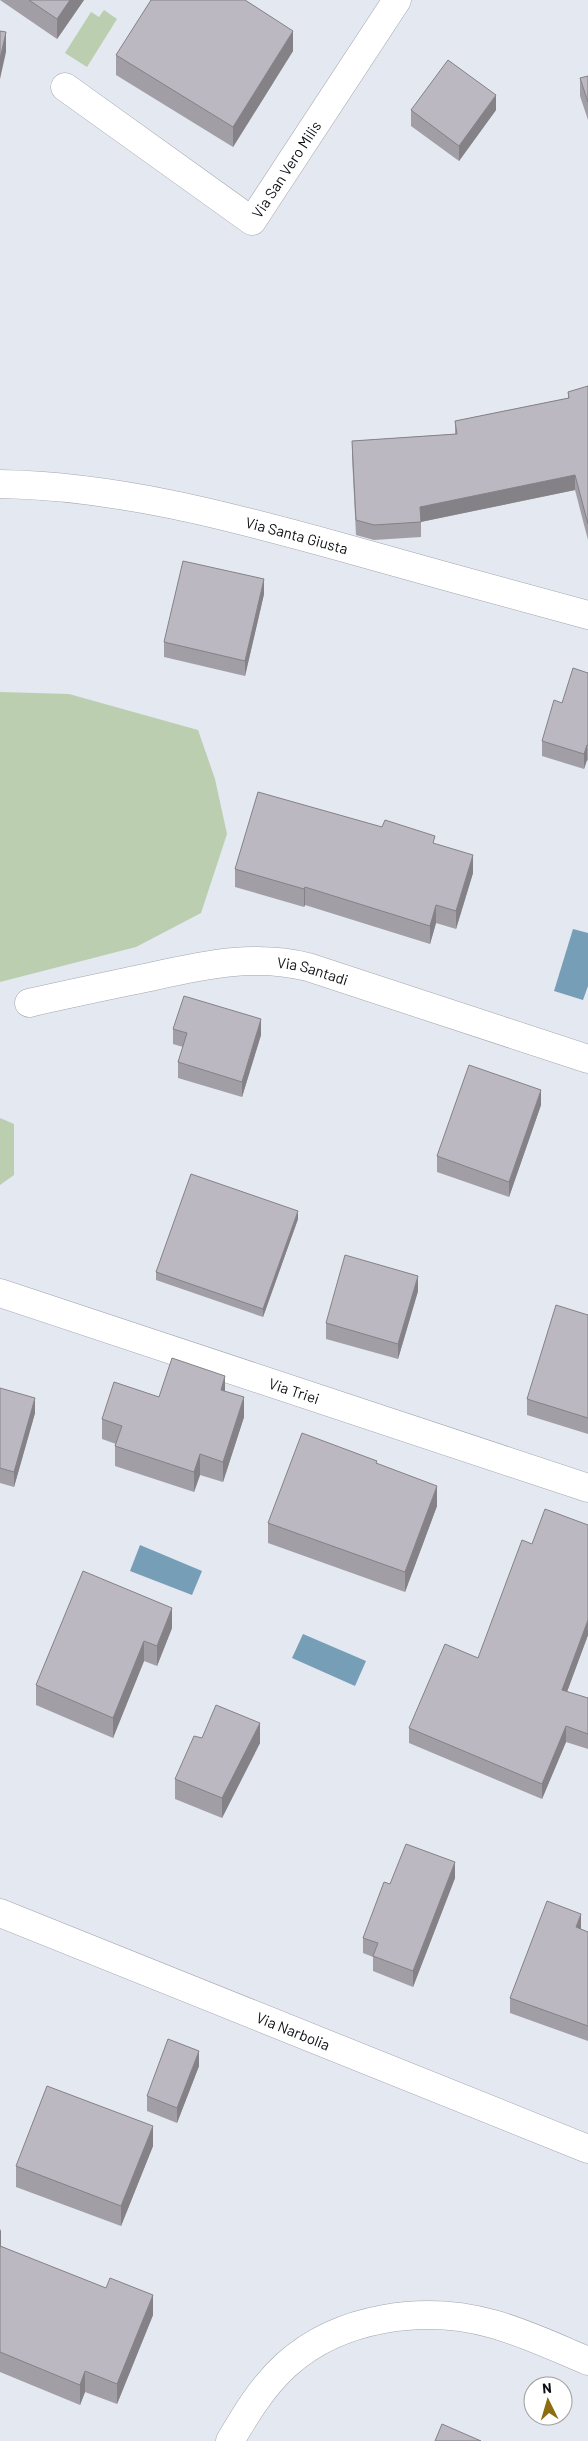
<svg xmlns="http://www.w3.org/2000/svg" width="588" height="2441" viewBox="0 0 588 2441" font-family="Barlow,sans-serif">
<style>
.green{fill:#bbceb0}
.water{fill:#769eb6}
.lines{fill:none;stroke-linecap:round;stroke-linejoin:round}
.minor-casing{stroke:#a2a6b0;stroke-width:29}
.highway-casing{stroke:#a2a6b0;stroke-width:29}
.minor{stroke:#fff;stroke-width:28}
.highway{stroke:#fff;stroke-width:28}
.wall{fill:#a29ea6}
.shaded-wall{fill:#848187}
.building{fill:#bcb8c1;stroke:#848187}
.labels{text-anchor:middle;dominant-baseline:central;stroke-width:5;stroke-linejoin:round;paint-order:stroke}
.street-label{font-size:15px;fill:#0d0f12;stroke:#fff}
</style>
<rect width="100%" height="100%" fill="#e3e8f1"/>
<g class="green">
<polygon points="104,10 117,19 87,67 65,53 91,12 99,17"/>
<polygon points="0,692 69,694 198,730 215,779 227,834 201,913 136,947 0,982"/>
<polygon points="0,1118 14,1124 14,1175 0,1185"/>
</g>
<g class="water">
<polygon points="573,929 588,933 588,986 583,1000 554,991"/>
<polygon points="140,1545 202,1571 192,1595 130,1571"/>
<polygon points="303,1634 366,1661 355,1686 292,1658"/>
</g>
<g class="lines">
<defs>
<g id="minor">
<path id="s1" d="M65,87L252,221L397,0"/>
<path id="s2" d="M0,484C117,486 229,516 341,547C423,570 506,593 588,615"/>
<path id="s3" d="M29,1003C68,994 107,986 145,978C200,966 252,953 308,967L588,1059"/>
<path id="s4" d="M0,1293L588,1488"/>
<path id="s5" d="M0,1913L588,2149"/>
</g>
<path id="highway" d="M230,2441C246,2414 262,2387 286,2365C340,2316 425,2305 493,2324C526,2333 557,2348 588,2361"/>
</defs>
<use href="#minor" class="minor-casing"/>
<use href="#highway" class="highway-casing"/>
<use href="#minor" class="minor"/>
<use href="#highway" class="highway"/>
</g>
<g class="wall">
<polygon points="0,0 84,0 57,39"/>
<polygon points="293,51 233,147 116,75 116,55"/>
<polygon points="588,76 588,120 580,96 580,78"/>
<polygon points="411,110 496,110 459,161 411,126"/>
<polygon points="588,386 588,540 575,490 421,522 421,537 374,540 356,535 352,457 352,441 455,434 455,421 568,398 568,392"/>
<polygon points="264,594 245,676 164,657 164,642"/>
<polygon points="588,673 588,761 587,760 584,769 542,756 542,741 562,703"/>
<polygon points="435,844 473,873 456,929 436,923 430,944 305,905 304,907 235,887 235,869"/>
<polygon points="173,1029 261,1035 242,1097 178,1078 178,1062 183,1047 173,1044"/>
<polygon points="541,1105 509,1197 437,1172 437,1156"/>
<polygon points="298,1219 263,1317 156,1280 156,1272"/>
<polygon points="418,1291 398,1359 326,1339 326,1323"/>
<polygon points="588,1315 588,1434 527,1415 527,1399"/>
<polygon points="0,1388 35,1413 14,1487 0,1483"/>
<polygon points="225,1391 244,1417 223,1482 200,1475 194,1492 115,1466 115,1446 116,1444 102,1439 102,1419 159,1397"/>
<polygon points="377,1463 437,1506 405,1592 268,1543 268,1523"/>
<polygon points="588,1525 588,1635 567,1692 588,1698 588,1749 566,1742 542,1799 409,1743 409,1728 478,1658 532,1544"/>
<polygon points="172,1628 157,1666 144,1661 113,1738 36,1705 36,1685"/>
<polygon points="202,1738 260,1743 222,1818 175,1799 175,1779"/>
<polygon points="455,1878 413,1987 373,1971 373,1957 363,1953 363,1938 390,1884"/>
<polygon points="581,1929 588,1932 588,2041 510,2013 510,1998"/>
<polygon points="199,2066 177,2123 147,2111 147,2096"/>
<polygon points="153,2146 121,2226 16,2187 16,2166"/>
<polygon points="0,2229 1,2246 153,2315 117,2404 85,2392 80,2405 0,2372"/>
</g>
<g class="shaded-wall">
<polygon points="70,0 84,0 57,39 57,19"/>
<polygon points="293,31 293,51 233,147 233,127"/>
<polygon points="6,32 6,52 0,79 0,59"/>
<polygon points="496,95 496,110 459,161 459,146"/>
<polygon points="575,475 575,490 420,522 420,507"/>
<polygon points="264,579 264,594 245,676 245,661"/>
<polygon points="587,745 587,760 584,769 584,754"/>
<polygon points="473,855 473,873 456,929 456,911"/>
<polygon points="305,887 305,905 304,907 304,889"/>
<polygon points="436,905 436,923 430,944 430,926"/>
<polygon points="261,1019 261,1035 242,1097 242,1082"/>
<polygon points="541,1090 541,1105 509,1197 509,1182"/>
<polygon points="298,1211 298,1219 263,1317 263,1309"/>
<polygon points="418,1276 418,1291 398,1359 398,1344"/>
<polygon points="225,1376 225,1396 221,1390"/>
<polygon points="244,1397 244,1417 223,1482 223,1462"/>
<polygon points="35,1398 35,1413 14,1487 14,1472"/>
<polygon points="200,1454 200,1475 194,1492 194,1472"/>
<polygon points="437,1486 437,1506 405,1592 405,1572"/>
<polygon points="172,1608 172,1628 157,1666 157,1646"/>
<polygon points="588,1620 588,1635 562,1705 562,1690"/>
<polygon points="144,1641 144,1661 113,1738 113,1718"/>
<polygon points="260,1723 260,1743 222,1818 222,1798"/>
<polygon points="566,1726 566,1742 542,1799 542,1784"/>
<polygon points="455,1862 455,1878 413,1987 413,1971"/>
<polygon points="581,1914 581,1930 576,1927"/>
<polygon points="199,2051 199,2066 177,2123 177,2108"/>
<polygon points="153,2126 153,2146 121,2226 121,2206"/>
<polygon points="1,2229 1,2249 0,2251 0,2231"/>
<polygon points="153,2295 153,2315 117,2404 117,2384"/>
<polygon points="85,2371 85,2392 80,2405 80,2385"/>
</g>
<g class="building">
<polygon points="29,0 70,0 57,19"/>
<polygon points="151,0 245,0 293,31 233,127 116,55"/>
<polygon points="0,31 6,32 0,59"/>
<polygon points="448,60 496,95 459,146 411,110"/>
<polygon points="588,76 588,102 580,78"/>
<polygon points="588,386 588,524 575,475 420,507 421,522 374,525 356,520 352,441 457,434 455,421 569,398 568,392"/>
<polygon points="183,561 264,579 245,661 164,642"/>
<polygon points="573,668 588,673 588,745 587,745 584,754 542,741 554,700 562,703"/>
<polygon points="258,792 382,827 385,820 435,836 433,843 473,855 456,911 436,905 430,926 305,887 304,889 235,869"/>
<polygon points="184,996 261,1019 242,1082 178,1062 187,1033 173,1029"/>
<polygon points="469,1065 541,1090 509,1182 437,1156"/>
<polygon points="191,1174 298,1211 263,1309 156,1272"/>
<polygon points="345,1255 418,1276 398,1344 326,1323"/>
<polygon points="556,1305 588,1315 588,1418 527,1399"/>
<polygon points="172,1358 225,1376 221,1390 244,1397 223,1462 200,1454 194,1472 115,1446 122,1426 102,1419 114,1382 159,1397"/>
<polygon points="0,1388 35,1398 14,1472 0,1468"/>
<polygon points="302,1433 377,1461 376,1463 437,1486 405,1572 268,1523"/>
<polygon points="545,1509 588,1525 588,1620 562,1690 588,1698 588,1734 566,1726 542,1784 409,1728 445,1644 478,1658 522,1540 532,1544"/>
<polygon points="83,1571 172,1608 157,1646 144,1641 113,1718 36,1685"/>
<polygon points="216,1705 260,1723 222,1798 175,1779 194,1736 202,1738"/>
<polygon points="406,1844 455,1862 413,1971 373,1956 378,1943 363,1938 384,1882 390,1884"/>
<polygon points="547,1901 581,1914 576,1927 588,1932 588,2026 510,1998"/>
<polygon points="168,2039 199,2051 177,2108 147,2096"/>
<polygon points="47,2086 153,2126 121,2206 16,2166"/>
<polygon points="0,2246 106,2288 110,2278 153,2295 117,2384 85,2371 80,2385 0,2352"/>
<polygon points="442,2424 481,2441 435,2441"/>
</g>
<g class="labels">
<g class="street-label">
<text stroke="none"><textPath href="#s1" startOffset="292">Via San Vero Milis</textPath></text>
<text stroke="none"><textPath href="#s2" startOffset="302">Via Santa Giusta</textPath></text>
<text stroke="none"><textPath href="#s3" startOffset="289">Via Santadi</textPath></text>
<text stroke="none"><textPath href="#s4" startOffset="310">Via Triei</textPath></text>
<text stroke="none"><textPath href="#s5" startOffset="316">Via Narbolia</textPath></text>
</g>
</g>
<g transform="translate(548 2401) rotate(355)"><circle r="24" fill="#ffffff" stroke="#9e9fa0"/>
<path d="M0-4L9 19L0 12L-9 19Z" fill="#8e6c10"/>
<text y="-8" font-size="14" font-weight="bold" text-anchor="middle" fill="#0d0f12">N</text>
</g>
</svg>
